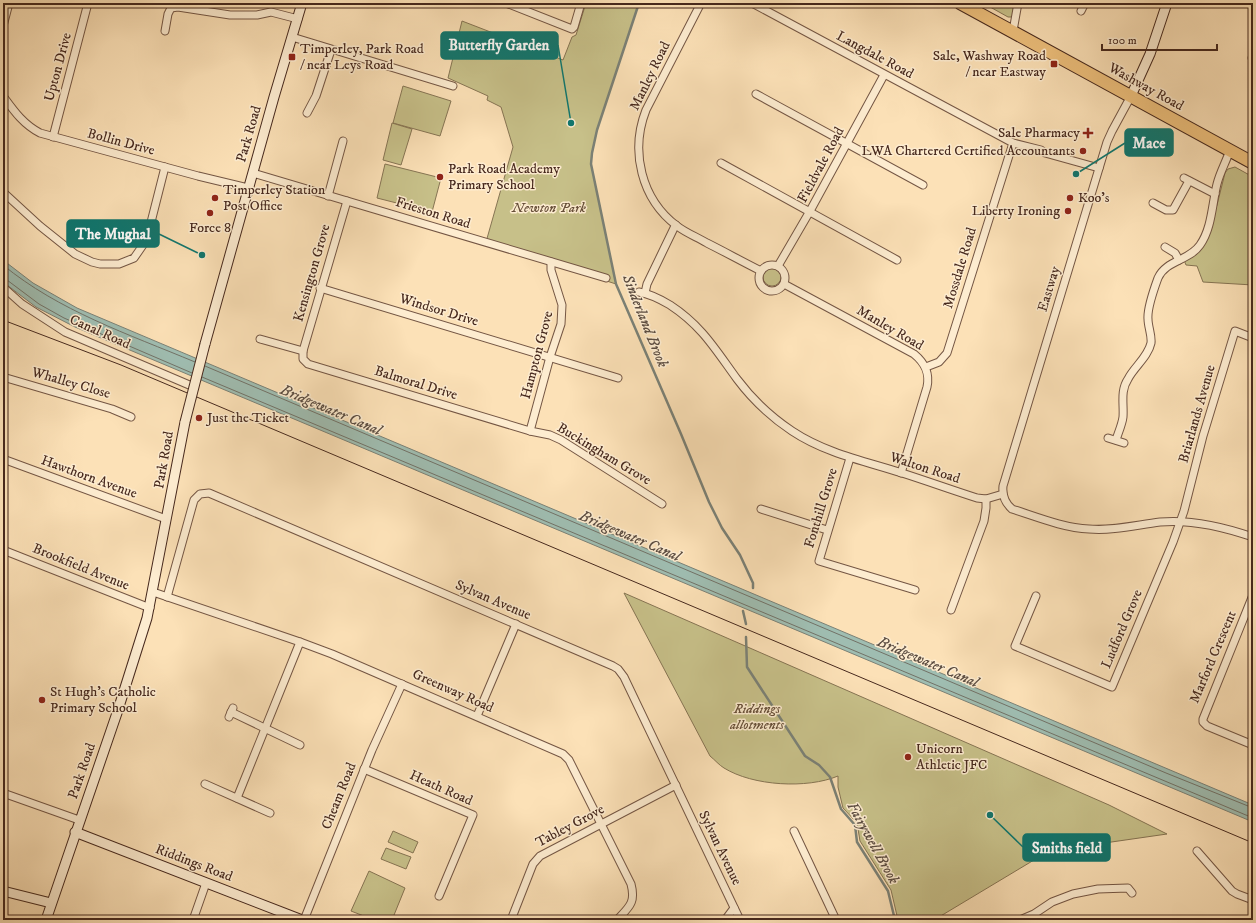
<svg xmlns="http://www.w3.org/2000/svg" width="1256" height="923" viewBox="0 0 1256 923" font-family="'IM FELL DW Pica',serif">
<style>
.green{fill:#c7c089;stroke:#867453}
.water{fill:#9fbdb1;stroke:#7b8176}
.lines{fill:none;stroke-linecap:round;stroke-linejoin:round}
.shore{stroke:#727267;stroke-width:1}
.stream{stroke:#7b8176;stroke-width:2.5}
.street-casing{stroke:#745644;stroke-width:9}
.secondary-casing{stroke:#46281d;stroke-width:11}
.highway-casing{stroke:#46281d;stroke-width:14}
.street{stroke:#fdecd0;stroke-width:7}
.secondary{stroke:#fdecd0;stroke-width:9}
.highway{stroke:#eec07c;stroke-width:12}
.tram{stroke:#46281d;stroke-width:1}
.secondary-bridge-casing{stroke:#46281d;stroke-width:11;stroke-linecap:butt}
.secondary-bridge{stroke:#fdecd0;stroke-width:9}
.poi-dot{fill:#8f2418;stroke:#fdecd0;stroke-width:1.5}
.labels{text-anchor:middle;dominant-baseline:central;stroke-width:3;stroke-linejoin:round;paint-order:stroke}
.poi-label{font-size:14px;fill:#46281d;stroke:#fdecd0;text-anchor:start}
.street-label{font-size:14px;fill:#46281d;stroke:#fdecd0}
.park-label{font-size:14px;font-style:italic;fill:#664e38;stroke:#fdecd0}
.water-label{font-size:15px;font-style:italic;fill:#5c4d42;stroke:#fdecd0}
.leader{fill:none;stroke:#0f766e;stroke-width:1.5}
.callout-dot{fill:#0f766e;stroke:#fdecd0;stroke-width:1.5}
.callout{fill:#0f766e;stroke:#0f766e;stroke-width:1.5}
.callout-label{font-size:15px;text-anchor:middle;font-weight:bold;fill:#fff}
</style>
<rect width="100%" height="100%" fill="#fce1b7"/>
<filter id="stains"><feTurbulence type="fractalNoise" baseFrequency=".005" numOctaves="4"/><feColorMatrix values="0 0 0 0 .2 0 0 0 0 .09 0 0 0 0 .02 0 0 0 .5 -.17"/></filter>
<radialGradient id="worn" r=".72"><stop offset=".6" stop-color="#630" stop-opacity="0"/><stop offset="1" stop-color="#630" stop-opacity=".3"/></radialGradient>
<g class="green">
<polygon points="586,3 639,3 597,130 592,153 591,164 616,284 486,242 513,147 501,107 487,100 488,96 448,78 462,21 563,60 572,37 576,35"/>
<polygon points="983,3 1015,3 1013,15 1011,17 1008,17"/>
<polygon points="403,86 451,101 440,136 393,123"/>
<polygon points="392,123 412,129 401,165 383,160"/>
<polygon points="385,164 441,178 432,212 377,198"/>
<polygon points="1235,167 1253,177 1253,285 1203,282 1197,266 1186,265 1184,260 1200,251 1217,205 1225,173 1228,169"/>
<circle cx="772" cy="277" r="9"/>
<path d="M624,593L1109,805L1167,834L1049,851L934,920H898L891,890L860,841L857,823L843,808L838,787V776C807,789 753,786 724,768C719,765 715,760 710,756Z"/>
<polygon points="393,831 418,842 413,853 388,842"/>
<polygon points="386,848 411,857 406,869 381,859"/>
<polygon points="369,871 405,888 392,920 374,920 351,911"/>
</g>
<polygon class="water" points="3,260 33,283 77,308 1253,805 1253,822 75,327 36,307 3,282"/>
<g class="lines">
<g class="shore">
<path d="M3,265C59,311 128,334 195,362"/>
<polyline points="3,279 7,280 39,304 64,318 192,373"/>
<polyline points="205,366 1166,773 1253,808"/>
<polyline points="202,377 1253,818"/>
</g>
<g class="stream">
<polyline points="639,3 597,130 592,153 591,164 616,284 681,434 709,502 722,528 740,555 753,583 753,588"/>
<polyline points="743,611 746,624"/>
<polyline points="746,637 747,667 805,756 819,765 830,777 841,809 855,825 857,842 888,891 895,920"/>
</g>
<defs>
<g id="street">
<polyline points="506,3 572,29 574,27 581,3"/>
<path d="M701,3L646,110C630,151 641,199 677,226C686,233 697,237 707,243C725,252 743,262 761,271"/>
<polyline points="752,3 1013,143 1041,150 1045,153 1099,168"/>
<polyline points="1081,11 1085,3"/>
<polyline points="3,26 9,3"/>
<polyline points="165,31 168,14 171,8 178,7 230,15 257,15 271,12 298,19"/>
<polyline points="1013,31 1018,3"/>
<polyline points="292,37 453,86"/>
<polyline points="1252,58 1253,59"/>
<polyline points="756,94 923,185"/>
<path d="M3,96C14,111 23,124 40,133L198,176L248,188"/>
<path d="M1131,96L1112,131L1107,142L1003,486C1002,496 1005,503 1012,509C1037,517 1064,528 1089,529C1113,531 1136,525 1160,522C1191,519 1224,527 1253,537"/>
<polyline points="307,113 316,96 331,50"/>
<polyline points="53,137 88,3"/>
<polyline points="721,163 897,260"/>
<polyline points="253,173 606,278"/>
<polyline points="1184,178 1215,194"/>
<polyline points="3,192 40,226 75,254 92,262 100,264 119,264 134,258 143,245 148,234 165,167"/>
<polyline points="328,196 343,141"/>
<polyline points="347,201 303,351 303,359 308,364 530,431 550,435 561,440 662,504"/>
<polyline points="1153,203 1166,210 1173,210 1189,181"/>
<polyline points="1165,247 1175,253 1179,260"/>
<circle cx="772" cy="278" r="13"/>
<polyline points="778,266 810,211 884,75"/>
<path d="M784,284L914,354C925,363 930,373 927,387L901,473"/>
<polyline points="3,287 22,304 65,332 194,387"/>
<polyline points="320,288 618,378"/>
<path d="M639,292C650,294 660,299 670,305C702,326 715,349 737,379C752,399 771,417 792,431C825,453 864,461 902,473C927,481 952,490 977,498L986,499L1003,494"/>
<polyline points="645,293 647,284 674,228 676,225"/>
<polyline points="260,339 303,351"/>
<polyline points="926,367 939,362 947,353 1013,143"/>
<polyline points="3,377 112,409 131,417"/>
<polyline points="530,431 550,357 561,324 562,305 551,270 551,262"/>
<polyline points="1108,438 1124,443"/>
<path d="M1116,440C1118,433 1122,425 1123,417C1124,404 1120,391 1128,379C1134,367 1148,357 1151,343C1152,335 1148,327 1148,319C1147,308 1154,289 1158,278C1166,260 1189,261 1200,245C1212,228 1212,204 1217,184C1220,172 1226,162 1230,150"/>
<polyline points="850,458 819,561 915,590"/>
<polyline points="3,459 166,519"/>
<polyline points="761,509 827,530"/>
<polyline points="3,550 150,608"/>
<path d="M153,592L300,642L332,654L563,754L569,760L631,884C636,903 629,907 617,920"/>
<polyline points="1253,595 1203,719 1203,722 1207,726 1253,745"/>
<polyline points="1036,596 1015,646 1112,687 1173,542 1184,511 1203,436 1235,331 1253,338"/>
<polyline points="167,597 194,500 200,494 209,493 613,666 618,669 624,677 740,920"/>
<polyline points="951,610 984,521 986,508 986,499"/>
<polyline points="231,712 300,745"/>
<polyline points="477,716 516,624"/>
<polyline points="229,717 233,708"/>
<polyline points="364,769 473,815 439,896"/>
<polyline points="205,784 270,813"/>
<polyline points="3,793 79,820"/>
<polyline points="237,798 300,642"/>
<polyline points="794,831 836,920"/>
<polyline points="1197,851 1232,891 1237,894 1253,900"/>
<polyline points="193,920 206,883"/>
<polyline points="304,920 372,750 402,684"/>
<polyline points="511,920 533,864 540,856 676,785"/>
<polyline points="725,920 734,908"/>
<polyline points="1020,920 1034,914 1052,902 1073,894 1098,889 1128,888 1132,893"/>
</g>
<g id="secondary">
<polyline points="1131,96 1150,54 1167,3"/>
<polyline points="205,344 274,97 302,3"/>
<polyline points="75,832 302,920"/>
<polyline points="3,891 51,903"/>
<polyline points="46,920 117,713 147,618 185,422"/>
</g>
<polyline id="highway" points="960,3 1253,163"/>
</defs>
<use href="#street" class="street-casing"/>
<use href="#secondary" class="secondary-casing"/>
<use href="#highway" class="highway-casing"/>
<use href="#street" class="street"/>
<use href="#secondary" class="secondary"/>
<use href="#highway" class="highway"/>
<polyline class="tram" points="3,320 121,365 1253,843"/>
<defs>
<polyline id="secondary-bridge" points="185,422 205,344"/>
</defs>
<use href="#secondary-bridge" class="secondary-bridge-casing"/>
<use href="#secondary-bridge" class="secondary-bridge"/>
</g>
<g class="poi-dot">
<rect x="288" y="53" width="8" height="8" rx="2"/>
<rect x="1050" y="60" width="8" height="8" rx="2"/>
<path d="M1086 127h4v4h4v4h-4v4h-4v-4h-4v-4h4z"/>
<circle cx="1083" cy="151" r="4"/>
<circle cx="440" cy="177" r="4"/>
<circle cx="215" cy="198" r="4"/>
<circle cx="1070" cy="198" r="4"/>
<circle cx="1068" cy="211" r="4"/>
<circle cx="210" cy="213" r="4"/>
<circle cx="199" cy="418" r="4"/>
<circle cx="42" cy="700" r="4"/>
<circle cx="908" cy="757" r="4"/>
</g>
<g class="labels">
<g class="poi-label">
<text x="300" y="49">Timperley, Park Road<tspan x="300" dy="16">/ near Leys Road</tspan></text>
<text x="1046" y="56" text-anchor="end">Sale, Washway Road<tspan x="1046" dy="16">/ near Eastway</tspan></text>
<text x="1080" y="133" text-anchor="end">Sale Pharmacy</text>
<text x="1075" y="151" text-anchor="end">LWA Chartered Certified Accountants</text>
<text x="448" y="169">Park Road Academy<tspan x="448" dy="16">Primary School</tspan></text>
<text x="223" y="190">Timperley Station<tspan x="223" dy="16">Post Office</tspan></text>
<text x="1078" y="198">Koo's</text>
<text x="1060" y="211" text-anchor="end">Liberty Ironing</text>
<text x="210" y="228" text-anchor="middle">Force 8</text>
<text x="207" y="418">Just the Ticket</text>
<text x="50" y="692">St Hugh's Catholic<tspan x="50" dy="16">Primary School</tspan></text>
<text x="916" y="749">Unicorn<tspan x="916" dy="16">Athletic JFC</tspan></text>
</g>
<g class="street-label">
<text transform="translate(875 55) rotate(28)">Langdale Road</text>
<text transform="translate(58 67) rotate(-75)">Upton Drive</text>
<text transform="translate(650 76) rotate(-64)">Manley Road</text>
<text transform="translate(1146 87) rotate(29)">Washway Road</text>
<text transform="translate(249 134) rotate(-74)">Park Road</text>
<text transform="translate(121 142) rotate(15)">Bollin Drive</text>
<text transform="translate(821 165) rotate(-62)">Fieldvale Road</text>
<text transform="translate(433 213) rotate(17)">Frieston Road</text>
<text transform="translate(960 268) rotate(-73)">Mossdale Road</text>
<text transform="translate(312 273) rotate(-74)">Kensington Grove</text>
<text transform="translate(1049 289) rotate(-73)">Eastway</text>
<text transform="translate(439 310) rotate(17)">Windsor Drive</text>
<text transform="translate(890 328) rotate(30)">Manley Road</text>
<text transform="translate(100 332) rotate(24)">Canal Road</text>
<text transform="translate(537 355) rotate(-75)">Hampton Grove</text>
<text transform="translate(71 383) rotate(16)">Whalley Close</text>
<text transform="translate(416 383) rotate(17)">Balmoral Drive</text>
<text transform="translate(1197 414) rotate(-74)">Briarlands Avenue</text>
<text transform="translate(604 454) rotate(31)">Buckingham Grove</text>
<text transform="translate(164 460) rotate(-80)">Park Road</text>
<text transform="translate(925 468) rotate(18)">Walton Road</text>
<text transform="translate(89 477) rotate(20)">Hawthorn Avenue</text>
<text transform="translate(821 508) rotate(-73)">Fonthill Grove</text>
<text transform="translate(81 567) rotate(22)">Brookfield Avenue</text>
<text transform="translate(493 600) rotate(23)">Sylvan Avenue</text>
<text transform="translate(1122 629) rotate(-67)">Ludford Grove</text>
<text transform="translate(1213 657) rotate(-67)">Marford Crescent</text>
<text transform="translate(453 691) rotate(24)">Greenway Road</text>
<text transform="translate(82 771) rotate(-71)">Park Road</text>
<text transform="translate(441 788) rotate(24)">Heath Road</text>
<text transform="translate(339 796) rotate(-68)">Cheam Road</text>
<text transform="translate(570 826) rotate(-28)">Tabley Grove</text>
<text transform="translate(720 848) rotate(64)">Sylvan Avenue</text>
<text transform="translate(194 863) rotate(21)">Riddings Road</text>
</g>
<g class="park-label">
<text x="549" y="208">Newton Park</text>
<text x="757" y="709">Riddings<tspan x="757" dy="16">allotments</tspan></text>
</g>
<g class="water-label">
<text transform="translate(645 321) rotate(68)">Sinderland Brook</text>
<text transform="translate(331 410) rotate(23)">Bridgewater Canal</text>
<text transform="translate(630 536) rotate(23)">Bridgewater Canal</text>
<text transform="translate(928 662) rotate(23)">Bridgewater Canal</text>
<text transform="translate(873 843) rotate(61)">Fairywell Brook</text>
</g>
</g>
<path class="leader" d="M571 123L558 45M1076 174L1125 143M202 255L159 234M990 815L1023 847"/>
<g class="callout-dot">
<circle cx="571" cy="123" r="4"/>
<circle cx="1076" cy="174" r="4"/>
<circle cx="202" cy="255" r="4"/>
<circle cx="990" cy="815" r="4"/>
</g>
<g class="callout">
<rect x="441" y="32" width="117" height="27" rx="4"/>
<rect x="1125" y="129" width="48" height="27" rx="4"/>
<rect x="67" y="220" width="92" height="27" rx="4"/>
<rect x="1023" y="834" width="87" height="27" rx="4"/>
</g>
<g class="callout-label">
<text x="499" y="50">Butterfly Garden</text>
<text x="1149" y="148">Mace</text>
<text x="113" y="239">The Mughal</text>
<text x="1067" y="853">Smiths field</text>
</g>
<rect width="1256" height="923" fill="none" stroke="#fce1b7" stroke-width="16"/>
<rect x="4" y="4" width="1248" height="915" fill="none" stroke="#46281d" stroke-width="2"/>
<rect x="8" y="8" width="1240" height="907" fill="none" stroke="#46281d"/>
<path d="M1102 44v6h115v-6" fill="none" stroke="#46281d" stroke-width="2"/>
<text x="1108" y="44" font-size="12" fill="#46281d" stroke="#fdecd0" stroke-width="3" paint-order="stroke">100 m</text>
<rect width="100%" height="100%" filter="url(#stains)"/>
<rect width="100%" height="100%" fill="url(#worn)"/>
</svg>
